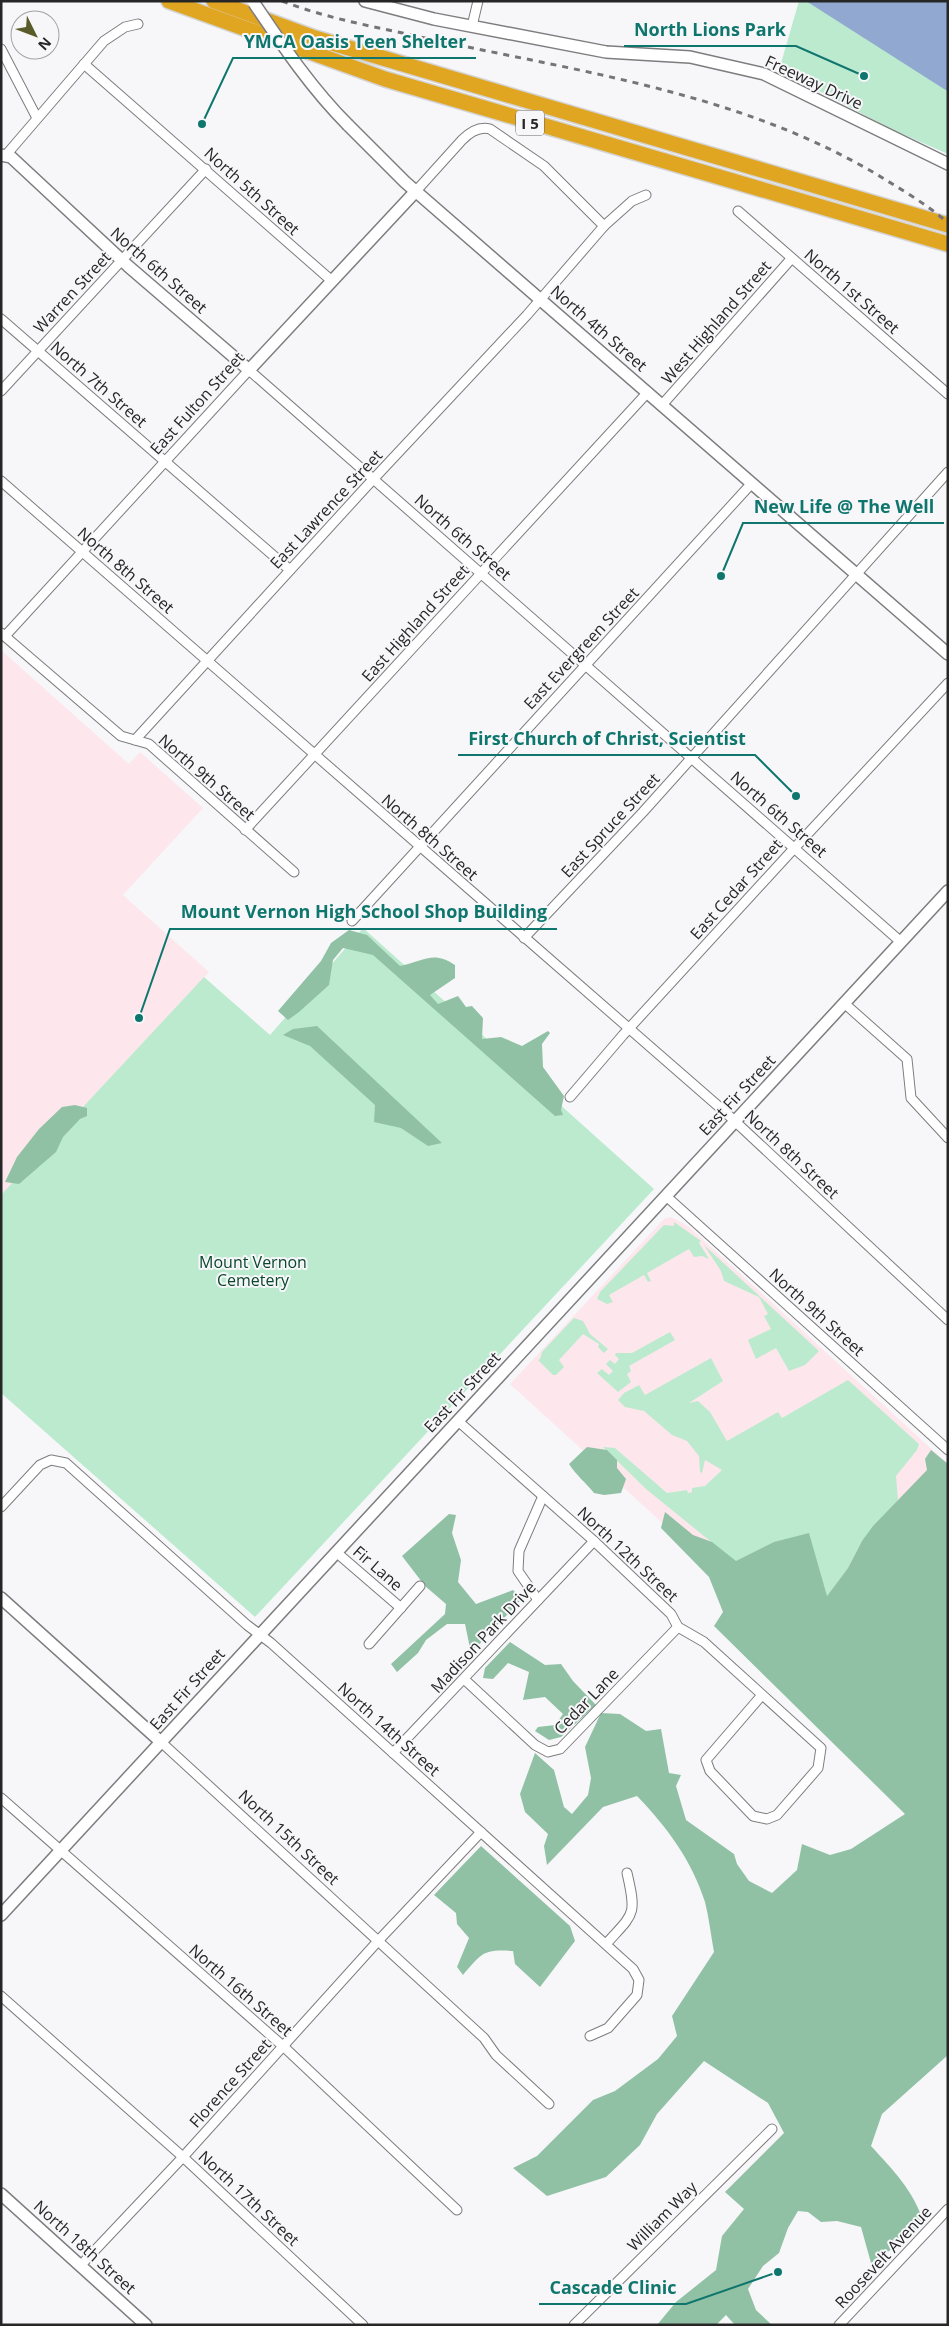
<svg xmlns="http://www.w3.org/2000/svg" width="949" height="2326" viewBox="0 0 949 2326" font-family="'Open Sans',sans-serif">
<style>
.education{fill:#fde7ec}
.green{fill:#bceacf}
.forest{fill:#91c1a5}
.water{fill:#91a8d0}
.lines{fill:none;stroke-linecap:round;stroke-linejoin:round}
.street-casing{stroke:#7d7d7f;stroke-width:11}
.secondary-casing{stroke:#7d7d7f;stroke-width:14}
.highway-casing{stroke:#d4d4d4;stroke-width:18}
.street{stroke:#fff;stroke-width:9}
.secondary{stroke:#fff;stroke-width:11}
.highway{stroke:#e1a621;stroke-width:15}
.rail{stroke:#757577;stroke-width:3;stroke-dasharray:6 6;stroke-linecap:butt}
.secondary-bridge-casing{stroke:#7d7d7f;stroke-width:14;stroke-linecap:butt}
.secondary-bridge{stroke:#fff;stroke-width:11}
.labels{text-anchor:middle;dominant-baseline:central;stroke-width:4;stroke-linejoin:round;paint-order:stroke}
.shield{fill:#f7f7fa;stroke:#656566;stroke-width:1}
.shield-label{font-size:15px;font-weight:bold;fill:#262627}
.street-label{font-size:16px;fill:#262627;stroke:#f7f7fa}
.park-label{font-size:16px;fill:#0a472d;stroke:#f7f7fa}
.leader{fill:none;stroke:#0f766e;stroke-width:2}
.callout-dot{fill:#0f766e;stroke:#f7f7fa;stroke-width:2}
.callout-label{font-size:18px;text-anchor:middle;font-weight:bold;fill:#0f766e;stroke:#f7f7fa;stroke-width:4;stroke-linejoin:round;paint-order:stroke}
</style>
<rect width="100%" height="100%" fill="#f7f7fa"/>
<g class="education">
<polygon points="1,650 129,764 140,752 203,808 123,895 209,972 1,1196"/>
<polygon points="671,1217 688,1226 948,1464 827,1596 735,1564 670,1530 510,1384 664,1219"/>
</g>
<g class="green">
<polygon points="799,1 814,1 948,82 948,154 891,129 779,70"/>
<polygon points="363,928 654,1189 255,1617 1,1393 1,1195 204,977 270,1035"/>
<polygon points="674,1222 701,1241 699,1243 709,1259 702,1256 694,1257 689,1249 647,1273 651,1281 648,1282 644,1275 609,1295 613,1302 607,1304 597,1299 600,1292 664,1225 674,1226"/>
<polygon points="704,1245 819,1351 805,1365 789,1371 776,1348 756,1359 748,1340 771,1329 764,1316 768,1314 759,1297 724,1281 721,1271"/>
<polygon points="574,1318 583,1321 590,1334 608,1349 604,1353 598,1347 599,1344 583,1334 559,1360 564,1367 556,1375 553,1375 538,1360 540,1359 542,1352"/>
<polygon points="670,1332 675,1340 629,1366 631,1371 627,1374 631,1382 618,1392 597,1373 602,1369 609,1375 613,1371 606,1364 610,1360 615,1364 619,1359 615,1355 616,1353 632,1353"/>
<polygon points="711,1358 723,1381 689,1403 698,1401 710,1412 727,1441 778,1412 782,1418 848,1380 919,1444 917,1450 896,1476 898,1500 862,1541 848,1568 827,1596 741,1560 736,1562 646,1489 603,1447 615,1448 667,1493 687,1490 688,1493 692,1492 692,1488 705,1486 722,1470 705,1460 702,1473 700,1472 699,1456 687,1441 672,1435 644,1411 625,1407 618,1400 624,1393 639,1385 645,1395"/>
</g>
<g class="forest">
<path d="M349,930L367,935L400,966C423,961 434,950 455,965V978L430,995L438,1004L458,996L466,1007L472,1006L483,1018L482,1039L501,1037L522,1046L548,1031L550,1033L542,1044L543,1067L564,1096L561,1110L563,1115L555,1116L373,955L343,948L333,960L329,985L299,1012L288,1020L278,1011L321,961L331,943Z"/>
<polygon points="317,1026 427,1129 442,1143 428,1146 401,1128 374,1122 375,1105 310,1046 283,1035 293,1029"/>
<polygon points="75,1105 87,1108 87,1116 80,1119 63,1137 56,1152 19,1184 5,1182 17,1157 39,1129 62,1107"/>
<path d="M587,1447L607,1450L617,1460V1468L626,1479L621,1493L604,1495L594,1493C586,1483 576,1475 569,1464Z"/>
<path d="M931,1450L948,1464V2055L882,2114L871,2146C894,2171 913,2190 924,2223L895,2247L871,2263L861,2227L837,2221L821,2222L808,2212L798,2211L788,2228L779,2253L763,2266L748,2289L756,2310L772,2325H735L726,2315L716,2325H657L676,2302L716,2270L722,2236L744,2209L725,2192L784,2133L768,2103L704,2061L657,2114L640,2145L606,2177L547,2196L513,2168L537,2156L593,2100L615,2091L658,2059L677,2036L672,2016L714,1952C711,1936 709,1918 705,1902C692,1861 667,1827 637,1796L603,1807L547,1865L544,1846L548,1834L525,1812L520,1794L535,1753L554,1770L564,1807L572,1814L588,1795L591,1778L585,1747L601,1713L620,1714L646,1731L661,1729L669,1773L681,1775L676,1786L686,1820L734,1854L737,1864L749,1881L772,1893L797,1870L802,1844L830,1855L851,1849L905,1814L714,1626L723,1612L709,1577L661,1528L665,1512L693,1535L712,1542L736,1561L774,1542L809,1533L827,1596L848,1568L862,1541L873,1526L927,1470L925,1459Z"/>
<polygon points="449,1514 456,1515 452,1533 461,1560 458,1582 476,1604 513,1590 522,1599 471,1653 465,1624 447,1624 426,1640 418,1653 397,1672 391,1664 445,1614 446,1604 425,1586 402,1556"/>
<polygon points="510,1642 545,1665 561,1664 573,1681 596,1705 561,1737 549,1740 535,1731 538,1727 555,1725 563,1714 545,1697 523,1700 529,1672 508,1663 493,1679 483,1678 485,1668"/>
<path d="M481,1846L570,1926L575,1941L540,1987L515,1964L513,1951C483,1949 482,1953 463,1975L457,1967L469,1938L457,1924L456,1913L434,1895Z"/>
</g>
<polygon class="water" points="806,1 948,1 948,91 944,89"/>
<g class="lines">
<defs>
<g id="street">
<polyline points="472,26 478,1"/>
<polyline points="1,49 37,118"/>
<polyline points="84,64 332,281"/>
<polyline points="6,155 104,41 125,27 138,24"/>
<path d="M416,191L462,140C470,132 479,126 490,129L544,166L604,226"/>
<polyline points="738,211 948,394"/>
<polyline points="1,319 290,570"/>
<polyline points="1,391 206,169"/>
<polyline points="662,405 791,259"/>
<polyline points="1,481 725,1112 948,1320"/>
<polyline points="1,633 121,736 149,744 294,872"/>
<polyline points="6,635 249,370 901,942"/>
<polyline points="135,740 366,487 527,315 604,226 632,201 646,195"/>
<polyline points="245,830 648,392"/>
<polyline points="352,921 752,483"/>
<polyline points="524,938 643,812 948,472"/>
<polyline points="844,1003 907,1059 911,1098 948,1138"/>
<polyline points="570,1097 623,1035 788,855 948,683"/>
<polyline points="666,1196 948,1450"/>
<polyline points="458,1421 594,1541 671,1614 678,1627 704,1642 821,1748 818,1768 777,1815 767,1819 753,1816 710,1771 706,1760 762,1695"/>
<polyline points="1,1507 40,1465 51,1460 66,1463 247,1625 271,1643 633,1969 639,1980 637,1995 608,2028 590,2036"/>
<polyline points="336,1552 401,1608"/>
<polyline points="538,1600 518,1571 519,1551 543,1496"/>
<polyline points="369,1644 420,1586"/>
<polyline points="464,1679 535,1745 548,1752 560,1749 678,1627"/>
<polyline points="161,1742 484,2038 496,2055 549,2104"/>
<polyline points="393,1753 594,1541"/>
<polyline points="1,1798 284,2047 457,2210"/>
<path d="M606,1944C634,1913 637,1916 627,1873"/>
<polyline points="1,1996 183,2157 363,2325"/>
<polyline points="81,2265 183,2157 378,1941 481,1832"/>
<polyline points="574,2325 772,2129"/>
<polyline points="839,2325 948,2209"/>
</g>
<g id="secondary">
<polyline points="365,1 434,19 606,52 690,57 764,74 948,164"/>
<polyline points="348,125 405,182 948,654"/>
<polyline points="1,155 11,157 128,266 249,370 416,191"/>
<polyline points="1,1598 161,1742"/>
<polyline points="1,1915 948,891"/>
<polyline points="1,2194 146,2325"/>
</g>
<g id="highway">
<polyline points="169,1 385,79 948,244"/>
<polyline points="214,1 315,38 948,225"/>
</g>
</defs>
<use href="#street" class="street-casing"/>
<use href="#secondary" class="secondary-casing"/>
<use href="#highway" class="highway-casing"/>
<use href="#street" class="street"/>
<use href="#secondary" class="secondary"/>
<use href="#highway" class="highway"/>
<path class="rail" d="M282,1C328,19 377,27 425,38C581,72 747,94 886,180C907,193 929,206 948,223"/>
<defs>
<path id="secondary-bridge" d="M254,3C283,46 311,88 348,125"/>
</defs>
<use href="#secondary-bridge" class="secondary-bridge-casing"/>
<use href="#secondary-bridge" class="secondary-bridge"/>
</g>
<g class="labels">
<rect class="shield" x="516" y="110.5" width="28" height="25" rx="4"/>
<g class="shield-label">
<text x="530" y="123">I 5</text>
</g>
<g class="street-label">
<text transform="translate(814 82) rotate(25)">Freeway Drive</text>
<text transform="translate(252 191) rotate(42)">North 5th Street</text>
<text transform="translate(159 270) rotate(41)">North 6th Street</text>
<text transform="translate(852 291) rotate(41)">North 1st Street</text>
<text transform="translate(72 292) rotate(-47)">Warren Street</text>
<text transform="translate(716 322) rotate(-49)">West Highland Street</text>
<text transform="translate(599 328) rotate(41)">North 4th Street</text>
<text transform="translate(99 384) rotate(41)">North 7th Street</text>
<text transform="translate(197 403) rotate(-48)">East Fulton Street</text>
<text transform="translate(326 509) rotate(-47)">East Lawrence Street</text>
<text transform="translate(463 537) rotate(41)">North 6th Street</text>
<text transform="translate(126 570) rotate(41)">North 8th Street</text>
<text transform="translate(415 623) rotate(-48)">East Highland Street</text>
<text transform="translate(581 648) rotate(-47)">East Evergreen Street</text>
<text transform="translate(207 777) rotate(41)">North 9th Street</text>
<text transform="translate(779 814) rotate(41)">North 6th Street</text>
<text transform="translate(610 825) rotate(-47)">East Spruce Street</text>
<text transform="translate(430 837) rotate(41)">North 8th Street</text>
<text transform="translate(736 889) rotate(-48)">East Cedar Street</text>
<text transform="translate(737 1095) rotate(-47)">East Fir Street</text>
<text transform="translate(792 1154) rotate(43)">North 8th Street</text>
<text transform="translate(817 1312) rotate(42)">North 9th Street</text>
<text transform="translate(462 1392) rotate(-47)">East Fir Street</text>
<text transform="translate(628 1554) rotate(43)">North 12th Street</text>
<text transform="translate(378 1568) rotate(41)">Fir Lane</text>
<text transform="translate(483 1637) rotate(-47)">Madison Park Drive</text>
<text transform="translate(187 1689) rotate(-48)">East Fir Street</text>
<text transform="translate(586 1701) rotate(-46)">Cedar Lane</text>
<text transform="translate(389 1729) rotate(42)">North 14th Street</text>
<text transform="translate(289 1837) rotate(43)">North 15th Street</text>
<text transform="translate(241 1990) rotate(41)">North 16th Street</text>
<text transform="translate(230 2083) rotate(-48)">Florence Street</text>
<text transform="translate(249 2198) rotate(43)">North 17th Street</text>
<text transform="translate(662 2216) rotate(-45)">William Way</text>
<text transform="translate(85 2247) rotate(42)">North 18th Street</text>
<text transform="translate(883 2257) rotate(-47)">Roosevelt Avenue</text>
</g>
<g class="park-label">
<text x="253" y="1262">Mount Vernon<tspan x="253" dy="18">Cemetery</tspan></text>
</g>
</g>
<path class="leader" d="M864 76L796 46H624M202 124L233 58H476M721 576L743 523H944M796 796L755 755H458M139 1018L170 929H557M778 2272L686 2304H539"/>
<g class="callout-dot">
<circle cx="864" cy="76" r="5"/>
<circle cx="202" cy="124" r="5"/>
<circle cx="721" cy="576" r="5"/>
<circle cx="796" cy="796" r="5"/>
<circle cx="139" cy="1018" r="5"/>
<circle cx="778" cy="2272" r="5"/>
</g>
<g class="callout-label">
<text x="710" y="36">North Lions Park</text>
<text x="355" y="48">YMCA Oasis Teen Shelter</text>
<text x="844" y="513">New Life @ The Well</text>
<text x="607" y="745">First Church of Christ, Scientist</text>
<text x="364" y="918">Mount Vernon High School Shop Building</text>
<text x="613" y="2294">Cascade Clinic</text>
</g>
<rect width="949" height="2326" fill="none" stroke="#262627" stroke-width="5"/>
<g transform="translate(35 35) rotate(132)"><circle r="24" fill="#f7f7fa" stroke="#a3a3a6"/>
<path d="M0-4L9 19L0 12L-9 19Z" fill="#595b29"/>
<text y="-8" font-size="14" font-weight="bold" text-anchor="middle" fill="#262627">N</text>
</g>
</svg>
